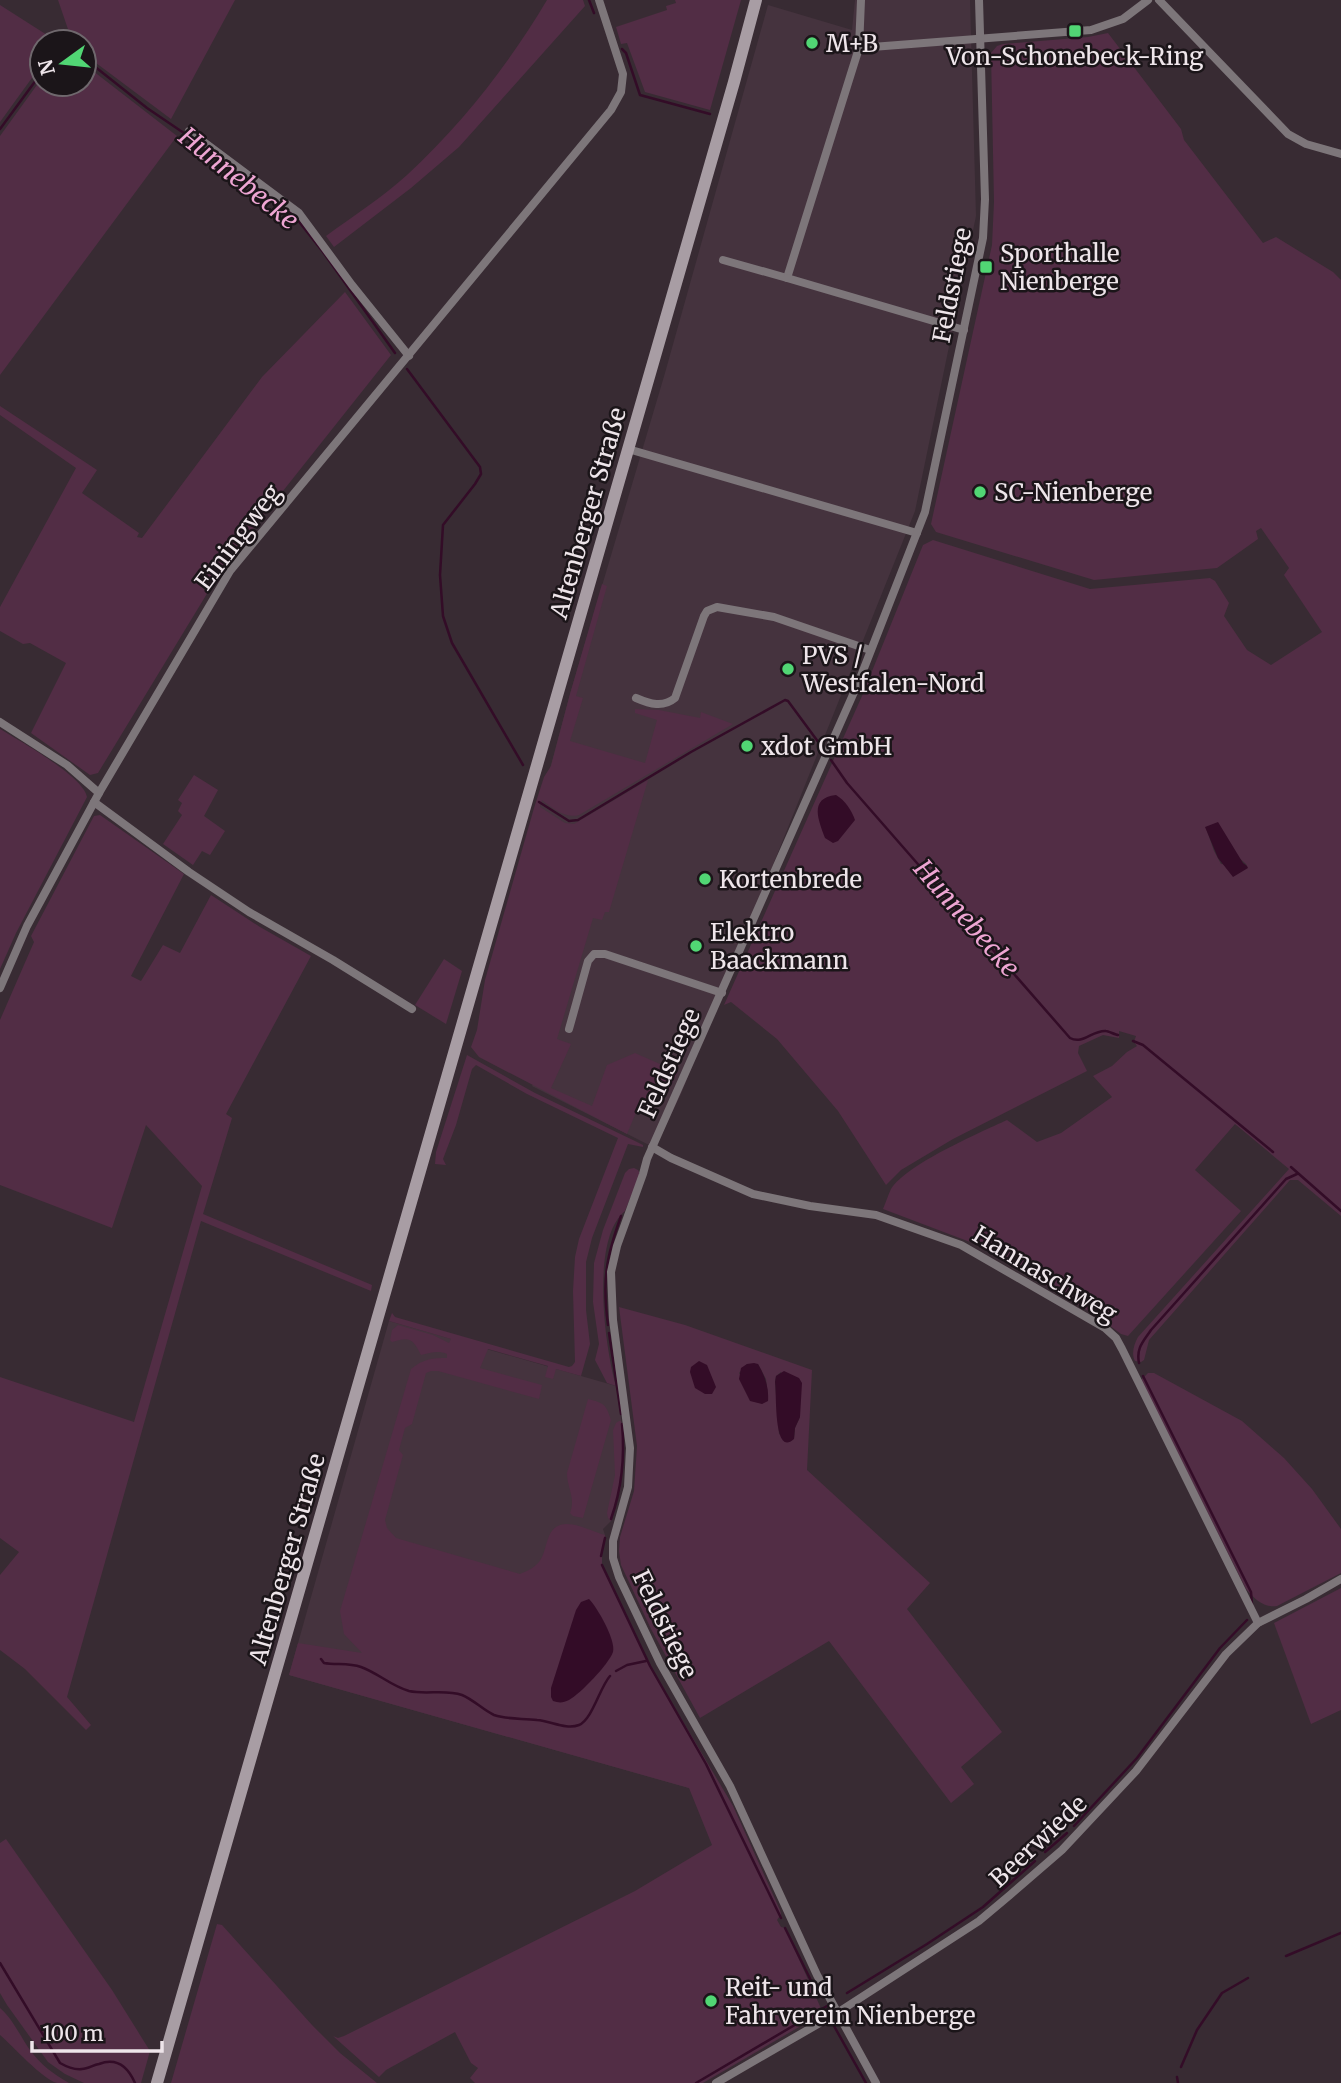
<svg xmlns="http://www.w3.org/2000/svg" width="1341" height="2083" viewBox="0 0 1341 2083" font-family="Merriweather,serif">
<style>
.built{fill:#45333e}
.green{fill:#522d45;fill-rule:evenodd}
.water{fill:#330c27}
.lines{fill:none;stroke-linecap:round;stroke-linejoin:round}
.stream{stroke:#330c27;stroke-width:2.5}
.street{stroke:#7d767a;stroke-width:8}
.secondary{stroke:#a89da4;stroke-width:12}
.poi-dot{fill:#51d674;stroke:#1b1519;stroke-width:2.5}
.labels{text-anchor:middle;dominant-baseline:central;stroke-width:5;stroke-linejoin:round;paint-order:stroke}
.poi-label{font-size:24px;fill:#eee5ea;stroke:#1b1519;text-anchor:start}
.street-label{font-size:24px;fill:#eee5ea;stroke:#1b1519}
.water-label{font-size:26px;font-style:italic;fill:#eea5d3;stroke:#1b1519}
</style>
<rect width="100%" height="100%" fill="#382b33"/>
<g class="built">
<polygon points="855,0 970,0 976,216 915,511 681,1094 655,1148 532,1086 555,1046 535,825 570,694 665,373 768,5 852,30"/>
<polygon points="389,1321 616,1386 622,1426 621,1488 611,1521 603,1529 605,1535 602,1547 602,1566 689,1788 289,1675"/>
</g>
<g class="green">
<polygon points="58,0 235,0 171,119 84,54 84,42 68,42 66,40 70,35"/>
<path d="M547,0H583L585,6L459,147L411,188L334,247L326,236C353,216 383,197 407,175C462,124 509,64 547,0Z"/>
<polygon points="675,0 741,0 710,110 645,92 627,43 621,44 616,27 667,10 666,6 676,3"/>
<polygon points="0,5 58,42 42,42 42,64 0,122"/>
<path d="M1108,33L1181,129L1184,140L1263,243L1276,237L1333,272L1341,280V1216L1298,1180H1290L1149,1340L1144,1360L1141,1362L1135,1361C1131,1354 1134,1344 1138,1337L1289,1169L1235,1124L1195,1170L1241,1211L1128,1336L1121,1334L1097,1316L978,1245L883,1209C886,1202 888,1195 891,1189C907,1164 979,1133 1007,1120L1037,1142L1061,1133L1112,1097L1093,1076L1112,1066L1127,1052L1137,1046L1134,1042L1136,1036L1119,1031V1038L1103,1035L1079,1046L1078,1053L1087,1071L953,1139L901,1170L886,1185L838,1111L777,1039L731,1002L724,1005L862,696L923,545L933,540L1090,589L1210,578L1215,581L1229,603L1224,616L1247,650L1271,665L1322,632L1284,575L1289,568L1261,528L1256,531L1258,539L1217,568L1094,580L936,532L931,524L992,245L994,202L991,53L997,46L1003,44L1088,37ZM1206,828L1246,864L1247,866L1221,864L1214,851Z"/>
<polygon points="84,64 177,136 0,375 0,136 42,78 42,84 84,84"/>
<polygon points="345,292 391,355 225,564 98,773 90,775 31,733 66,663 30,643 23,644 0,631 0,607 76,468 0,415 0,406 97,470 82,493 139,533 137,537 142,538 262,377"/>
<path d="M602,584L607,586L576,696L583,698L570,741L645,763L657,720L635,713V709L659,710L700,718L701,712L733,724L579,815C566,819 552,808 542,800L540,807L565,823L574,824L648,780L609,912H605L602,920L593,918L557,1039L571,1044L551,1088L592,1106L607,1065L635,1053L678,1072L665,1098L637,1110L627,1134L479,1057L471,1047L477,1030L485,980L534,808L544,777L551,766L570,694Z"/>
<path d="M0,729C20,741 84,777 87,797L16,933L0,969Z"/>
<polygon points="194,775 218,790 204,816 225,831 210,855 202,851 193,865 163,844 182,815 178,811 182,803 178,800"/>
<polygon points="100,815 184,874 131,976 141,981 163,945 180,953 211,895 260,927 311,956 226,1114 232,1118 203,1214 372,1285 371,1291 201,1221 67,1697 91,1725 86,1730 25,1669 0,1650 0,1575 19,1552 0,1538 0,1377 134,1422 202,1186 146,1125 112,1228 0,1185 0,1020 34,942 31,936 94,816"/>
<polygon points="444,959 462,971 446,1024 415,1005"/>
<path d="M467,1055L535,1093L635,1141L643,1145V1147L628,1144L592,1238L586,1262V1310L590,1344L581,1376L556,1369L553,1379L545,1377L548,1366L488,1349L480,1368L542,1385L539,1399L438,1371H431L426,1373L412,1424L405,1428L399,1450L403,1455L385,1520L387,1528L396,1538L520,1574C527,1571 534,1568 539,1562C549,1550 544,1524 567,1524C579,1524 594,1532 605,1535L602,1547V1566L650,1666L733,1806L780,1910L781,1914L777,1920L781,1927L785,1928L823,2013L703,2083H475L470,2078L478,2068L471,2063L455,2032L386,2070L379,2077L333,2036L338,2038L344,2036L635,1891L712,1845L689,1788L289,1675L298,1643L362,1653L344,1634L340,1611L411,1369C423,1359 432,1358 447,1358V1354C438,1350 430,1353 421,1355C413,1339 410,1336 392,1342L390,1340L392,1330L398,1325L433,1335L449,1343L451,1339L389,1321L392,1313L395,1317L569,1367L572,1366L575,1362L573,1291L575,1257L579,1239L618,1138L527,1094L476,1065L472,1069L456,1125L443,1159L446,1165L435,1164L436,1152Z"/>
<path d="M634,1168L638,1170L640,1174L625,1211C590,1239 605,1348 616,1386L607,1383L595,1360L599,1344L593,1302L594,1263L603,1230L625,1173L629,1169Z"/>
<path d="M619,1307L685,1325L812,1370L807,1470L930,1583L907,1609L1002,1732L961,1767L974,1784L951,1803L829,1641L700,1718L651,1629L621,1565L619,1551L620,1537L634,1491L637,1446ZM747,1364H758L766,1379L768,1398L762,1404L739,1373ZM781,1372L800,1417L795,1428L794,1439L779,1434L775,1382L776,1376Z"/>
<path d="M1148,1373H1154L1242,1421L1284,1458L1312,1489L1341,1529V1573L1277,1606C1263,1608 1255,1599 1246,1589L1141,1380Z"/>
<path d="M588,1399C604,1403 606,1404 611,1420L583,1518L573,1516L570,1513C576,1498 567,1488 567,1473Z"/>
<path d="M619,1421H621C626,1455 622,1489 611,1521L608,1518L607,1513L615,1475L613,1430L616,1423Z"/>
<polygon points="1341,1588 1341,1710 1311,1724 1274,1623"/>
<polygon points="6,1839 112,1990 150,2051 141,2083 84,2083 65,2074 48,2062 7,2005 0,1993 0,1843"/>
<polygon points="217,1924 222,1925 312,2025 340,2053 377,2083 171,2083"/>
<path d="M0,2008C13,2019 20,2036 30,2050C40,2064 53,2074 69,2083C68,2083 58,2083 57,2083C42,2079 13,2046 0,2035Z"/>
</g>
<g class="water">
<path d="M836,795C845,800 852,811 855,820L838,841L833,843L825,838C819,821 808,798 836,795Z"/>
<polygon points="1218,822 1243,863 1247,866 1248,868 1233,877 1218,858 1205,827"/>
<polygon points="699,1361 707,1365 716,1387 712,1394 705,1394 695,1388 690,1372 691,1367"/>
<path d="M754,1363L758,1364C765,1376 769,1387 768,1401L762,1404L750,1401L739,1379L741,1368L747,1364Z"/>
<path d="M784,1371L799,1378L802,1383L800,1417L795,1428L794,1439C773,1458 777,1394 775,1382L776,1376Z"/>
<path d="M589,1599C597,1607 616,1640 613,1652C609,1664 580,1694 569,1700C563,1703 559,1703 553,1701L551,1697V1688L576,1610L581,1602Z"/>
</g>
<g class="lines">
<g class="stream">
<polyline points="589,0 594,13"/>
<polyline points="622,49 626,53 640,95 710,114"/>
<polyline points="84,58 147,108 200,144"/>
<polyline points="0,129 42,72"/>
<polyline points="253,183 293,214 323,252 395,353"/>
<polyline points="407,369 480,467 481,474 475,484 443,525 440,575 443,616 452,643 523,765"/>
<path d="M831,760L847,783L1070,1038C1083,1045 1092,1030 1106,1031C1108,1031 1116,1035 1118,1035"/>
<polyline points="539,802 569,821 578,820 691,752 785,700 788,701 819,743"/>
<polyline points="1133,1041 1143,1045 1273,1152"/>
<polyline points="1291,1167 1341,1211"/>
<path d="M608,1325C602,1280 606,1258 621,1216"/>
<polyline points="609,1333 621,1414"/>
<path d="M1139,1363C1136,1348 1143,1342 1151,1330L1286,1179L1297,1174"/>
<polyline points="1143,1376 1251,1592 1252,1604"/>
<path d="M611,1519C622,1488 625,1457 622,1424"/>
<polyline points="601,1556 605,1538"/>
<polyline points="602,1565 650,1666 706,1764 781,1918"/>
<path d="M321,1659L324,1663C336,1665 349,1663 361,1667C378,1673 391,1686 409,1691C426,1695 445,1689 462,1695C474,1700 483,1710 494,1715C509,1720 522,1718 537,1720C551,1721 566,1730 579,1725C592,1720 600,1687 610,1676"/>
<polyline points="616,1671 627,1665 646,1661"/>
<polyline points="1074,1826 1137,1758 1220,1648 1247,1620"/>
<polyline points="1045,1852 1067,1833"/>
<polyline points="785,1928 819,1997"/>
<polyline points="1286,1956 1341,1933"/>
<path d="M0,1963L60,2063C67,2067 74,2070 82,2069C88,2069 93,2065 99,2064C117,2057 128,2067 135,2083"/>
<polyline points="847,1993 927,1944 983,1907 1035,1861"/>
<polyline points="834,2026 866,2083"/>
<polyline points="1181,2067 1197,2030 1222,1993 1248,1978"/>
<polyline points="1177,2077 1178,2083"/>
<polyline points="696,2083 827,2006"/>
</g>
<g class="street">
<polyline points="861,0 859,48 1091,30 1123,19 1148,0"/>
<polyline points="1159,0 1288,134 1306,144 1341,154"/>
<polyline points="189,131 299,213 352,285 409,356"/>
<polyline points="723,260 787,278 859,48"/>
<polyline points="787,278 964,330"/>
<polyline points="628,449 917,533"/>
<path d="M636,698C650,704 663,708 675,698L704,616L707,611L717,607L774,617L870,650"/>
<polyline points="0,722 67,765 99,793"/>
<polyline points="94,802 189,872 249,912 333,960 412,1009"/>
<polyline points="0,988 27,926 99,793 230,571 611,110 621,92 623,74 599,0"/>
<polyline points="569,1029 588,961 594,954 605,954 722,993"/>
<polyline points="652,1147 671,1158 753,1194 810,1206 876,1215 961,1245 1105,1328 1116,1338 1122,1349 1258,1623"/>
<polyline points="716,2083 837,2013 979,1921 1010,1895 1062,1850 1136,1771 1226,1654 1258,1623 1306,1599 1341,1579"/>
<polyline points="876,2083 817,1975 730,1786 660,1663 619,1577 613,1558 613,1541 628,1487 630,1448 613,1320 611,1272 617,1246 643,1174 647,1159 859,681 925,512 983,238 985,199 979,0"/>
</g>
<polyline class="secondary" points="157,2083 734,82 756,0"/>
</g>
<g class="poi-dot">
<rect x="1068" y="24" width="14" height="14" rx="3.5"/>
<circle cx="812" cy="43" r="7"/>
<rect x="979" y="260" width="14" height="14" rx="3.5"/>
<circle cx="980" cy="492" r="7"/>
<circle cx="788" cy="669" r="7"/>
<circle cx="747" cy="746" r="7"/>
<circle cx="705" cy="879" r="7"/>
<circle cx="696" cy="946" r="7"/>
<circle cx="711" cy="2001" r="7"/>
</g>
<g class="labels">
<g class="poi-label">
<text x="826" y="43">M+B</text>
<text x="1075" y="56" text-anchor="middle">Von-Schonebeck-Ring</text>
<text x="1000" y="253">Sporthalle<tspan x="1000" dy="28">Nienberge</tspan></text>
<text x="994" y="492">SC-Nienberge</text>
<text x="802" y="655">PVS /<tspan x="802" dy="28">Westfalen-Nord</tspan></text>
<text x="761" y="746">xdot GmbH</text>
<text x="719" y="879">Kortenbrede</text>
<text x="710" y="932">Elektro<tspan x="710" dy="28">Baackmann</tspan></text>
<text x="725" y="1987">Reit- und<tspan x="725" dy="28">Fahrverein Nienberge</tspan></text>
</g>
<g class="street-label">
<text transform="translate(952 285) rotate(-79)">Feldstiege</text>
<text transform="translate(588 513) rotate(-74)">Altenberger Straße</text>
<text transform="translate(238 537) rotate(-53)">Einingweg</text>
<text transform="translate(669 1063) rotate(-66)">Feldstiege</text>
<text transform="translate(1045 1274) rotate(31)">Hannaschweg</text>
<text transform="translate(287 1559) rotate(-74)">Altenberger Straße</text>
<text transform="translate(665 1624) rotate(64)">Feldstiege</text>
<text transform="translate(1038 1841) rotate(-43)">Beerwiede</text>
</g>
<g class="water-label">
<text transform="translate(239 178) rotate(39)">Hunnebecke</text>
<text transform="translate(967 918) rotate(49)">Hunnebecke</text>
</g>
</g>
<g transform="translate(63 63) rotate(255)"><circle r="33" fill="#1b1519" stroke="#6f686d" stroke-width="2"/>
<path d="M0-5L12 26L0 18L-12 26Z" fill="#51d674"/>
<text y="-10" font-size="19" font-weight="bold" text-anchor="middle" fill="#eee5ea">N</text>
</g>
<path d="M32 2041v10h130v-10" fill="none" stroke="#eee5ea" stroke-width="3.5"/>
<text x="42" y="2041" font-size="21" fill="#eee5ea" stroke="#1b1519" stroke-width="5" paint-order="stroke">100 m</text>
</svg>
